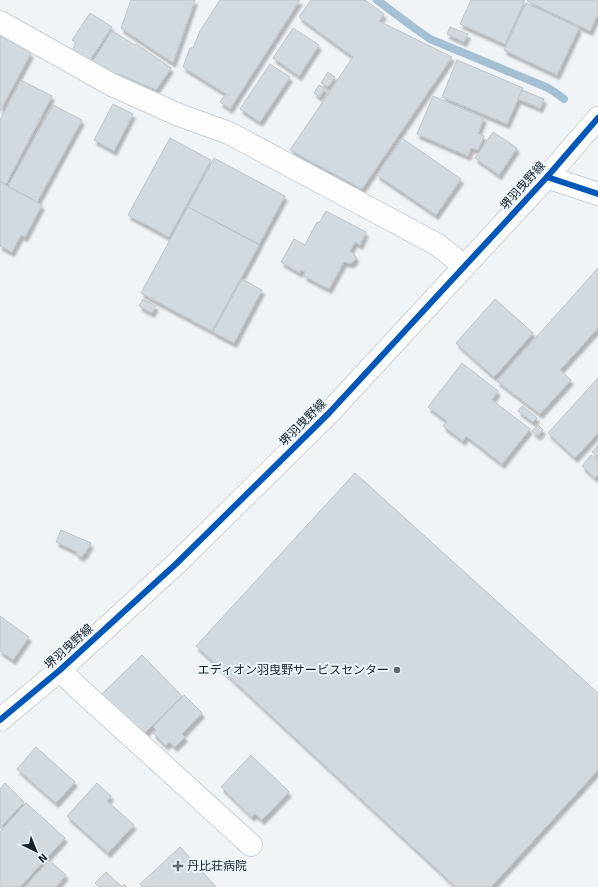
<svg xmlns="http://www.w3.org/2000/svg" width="598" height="887" viewBox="0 0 598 887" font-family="Signika,'Noto Sans JP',sans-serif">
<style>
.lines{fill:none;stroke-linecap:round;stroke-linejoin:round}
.stream{stroke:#a5bfd3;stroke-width:8}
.building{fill:#d2dadf;stroke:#bdc4ca;filter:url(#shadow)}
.minor-casing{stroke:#c9d1d7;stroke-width:24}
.major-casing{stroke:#c9d1d7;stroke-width:24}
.minor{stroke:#fdfdfe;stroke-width:22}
.major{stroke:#fdfdfe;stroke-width:22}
.cycleway-casing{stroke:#eef5fa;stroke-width:8}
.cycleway{stroke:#0057b8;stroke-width:6}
.poi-dot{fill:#616a72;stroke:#eef5fa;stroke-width:1.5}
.labels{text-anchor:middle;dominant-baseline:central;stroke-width:4;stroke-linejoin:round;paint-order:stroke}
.street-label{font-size:12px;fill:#14202a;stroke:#eef5fa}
.poi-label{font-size:12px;fill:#14202a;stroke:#eef5fa;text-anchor:end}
</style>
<defs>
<filter id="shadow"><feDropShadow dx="2.5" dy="4.5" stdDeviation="1" flood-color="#0004"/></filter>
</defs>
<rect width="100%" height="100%" fill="#f1f4f7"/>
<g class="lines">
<polyline class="stream" points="377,0 413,27 430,39 546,87 553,91 564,99"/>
</g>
<g class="building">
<polygon points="131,0 195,0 173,63 121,28"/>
<polygon points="220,0 300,0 230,109 220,102 226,94 183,67 190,48 193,48 200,31"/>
<polygon points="311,0 365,0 384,14 379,21 452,57 362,189 290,150 353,57 299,17"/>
<polygon points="471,0 525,0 505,44 460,24"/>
<polygon points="528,0 598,0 598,14 590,31 527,1"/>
<polygon points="526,3 579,28 557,75 504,50"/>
<polygon points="90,13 112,27 90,60 73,49 76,43 72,40"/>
<polygon points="450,27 468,34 464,42 447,34"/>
<polygon points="293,28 319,45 299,76 273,58"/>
<polygon points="112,31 135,45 136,44 171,68 156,90 119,74 118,76 104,66 103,68 93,61"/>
<polygon points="0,36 31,53 0,111"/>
<polygon points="457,60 523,88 507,124 442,97"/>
<polygon points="270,64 290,77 260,122 240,109"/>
<polygon points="328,72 335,77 328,87 321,83"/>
<polygon points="21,80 52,96 6,184 0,181 0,120"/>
<polygon points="319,85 325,88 320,97 314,93"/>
<polygon points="522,90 544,99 540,108 518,99"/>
<polygon points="433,96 484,118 478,133 484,136 478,150 471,148 468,156 417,134"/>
<polygon points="113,104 133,114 114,151 94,140"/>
<polygon points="53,105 82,120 37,202 8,186"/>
<polygon points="493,132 517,148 499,175 475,158"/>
<polygon points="170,138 211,160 169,237 128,215"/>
<polygon points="402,138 461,179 436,215 377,175"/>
<polygon points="214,158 285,196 259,244 188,207"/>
<polygon points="0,182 42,205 25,237 21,235 12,252 0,246"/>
<polygon points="188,207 259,245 212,331 141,293"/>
<polygon points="326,211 366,232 360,245 355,242 350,251 354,254 356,257 355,260 352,263 349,263 344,262 329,289 304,276 305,272 301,270 300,273 281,262 294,239 305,245 317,222 319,223"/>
<polygon points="598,268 598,328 560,370 571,380 540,414 497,381"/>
<polygon points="242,279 262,290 234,343 213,332"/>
<polygon points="143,299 156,306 152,313 139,306"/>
<polygon points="495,299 533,333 494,377 456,343"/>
<polygon points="462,363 498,391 492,400 530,429 502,464 466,436 463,441 443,426 447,421 428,407"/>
<polygon points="598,378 598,433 575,458 548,433"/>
<polygon points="522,406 537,418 533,422 518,411"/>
<polygon points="538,425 543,430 538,436 532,431"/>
<polygon points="598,445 598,457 592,452"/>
<polygon points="591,455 598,461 598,475 595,478 582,466"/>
<polygon points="355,473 598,693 598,770 491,887 456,887 196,646"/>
<polygon points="61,530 91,543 85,554 84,553 82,557 76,554 77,552 56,542"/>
<polygon points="0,616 29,637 13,660 0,651"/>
<polygon points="142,655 182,696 143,735 102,694"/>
<polygon points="184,695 202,713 182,734 185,737 175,747 169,742 166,746 153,733 156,730 153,727"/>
<polygon points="36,747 75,782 56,803 17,769"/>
<polygon points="251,755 289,792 262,820 255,814 252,817 221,787"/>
<polygon points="5,783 24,802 0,828 0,789"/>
<polygon points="97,783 111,796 107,801 134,825 108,853 67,816"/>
<polygon points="26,803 65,838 20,887 0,887 0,832"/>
<polygon points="180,847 216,887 142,887 140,884"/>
<polygon points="49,860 66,875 56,887 25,887"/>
<polygon points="106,872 122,887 124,884 127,887 98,887 98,886 95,883"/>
</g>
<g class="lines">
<defs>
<g id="minor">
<polyline points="0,22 112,85 179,115 229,133 438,245 464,266"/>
<polyline points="547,177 598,194"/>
<polyline points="60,670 77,687 251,845"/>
</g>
<polyline id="major" points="0,720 60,670 177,563 329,413 547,177 598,118"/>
</defs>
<use href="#minor" class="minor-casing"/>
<use href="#major" class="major-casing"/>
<use href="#minor" class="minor"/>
<use href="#major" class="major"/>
<defs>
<g id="cycleway">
<polyline points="547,177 598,194"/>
<polyline points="0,720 60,670 177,563 329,413 547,177 598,118"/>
</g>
</defs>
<use href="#cycleway" class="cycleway-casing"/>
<use href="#cycleway" class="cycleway"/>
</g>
<g class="poi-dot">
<circle cx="397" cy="670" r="4"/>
<path d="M176 860h4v4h4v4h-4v4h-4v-4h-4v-4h4z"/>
</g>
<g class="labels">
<g class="street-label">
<text transform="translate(523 186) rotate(-48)">堺羽曳野線</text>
<text transform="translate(303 423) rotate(-45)">堺羽曳野線</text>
<text transform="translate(69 647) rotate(-42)">堺羽曳野線</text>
</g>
<g class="poi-label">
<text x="389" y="670">エディオン羽曳野サービスセンター</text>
<text x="187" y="866" text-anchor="start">丹比荘病院</text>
</g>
</g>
<g transform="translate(36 851) rotate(137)" stroke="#eef5fa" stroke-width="3" paint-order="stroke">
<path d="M0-3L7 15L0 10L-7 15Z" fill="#14202a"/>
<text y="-6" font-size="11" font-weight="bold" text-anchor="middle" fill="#14202a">N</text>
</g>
</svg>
